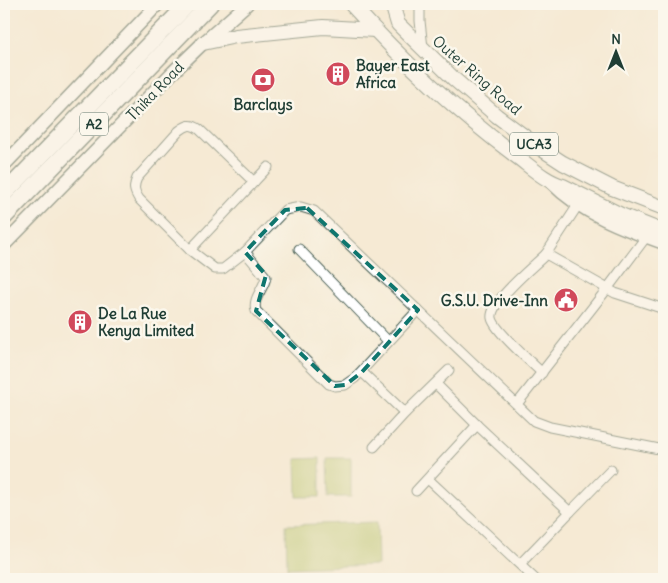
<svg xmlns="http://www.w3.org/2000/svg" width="668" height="583" viewBox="0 0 668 583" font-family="Delius,sans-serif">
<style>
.grass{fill:#afc265;stroke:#67804c}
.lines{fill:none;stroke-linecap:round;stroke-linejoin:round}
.street-casing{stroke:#3f574c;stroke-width:11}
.secondary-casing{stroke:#3f574c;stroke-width:15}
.primary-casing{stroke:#3f574c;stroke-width:16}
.highway-casing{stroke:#3f574c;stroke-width:19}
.street{stroke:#fff;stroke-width:9}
.secondary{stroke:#fff;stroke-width:12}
.primary{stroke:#fff;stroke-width:14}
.highway{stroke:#fff;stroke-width:16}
.marked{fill:none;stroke:#0f766e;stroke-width:4;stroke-dasharray:10 6;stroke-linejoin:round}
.labels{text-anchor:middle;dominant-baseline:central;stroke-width:5;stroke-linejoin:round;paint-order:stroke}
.shield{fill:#fbf7ec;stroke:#61756b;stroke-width:1}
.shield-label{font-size:14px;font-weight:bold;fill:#1f3d34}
.poi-label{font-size:15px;font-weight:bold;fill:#1f3d34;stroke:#fbf7ec;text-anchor:start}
.street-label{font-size:15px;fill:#1f3d34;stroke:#fbf7ec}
</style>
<rect width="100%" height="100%" fill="#fbf7ec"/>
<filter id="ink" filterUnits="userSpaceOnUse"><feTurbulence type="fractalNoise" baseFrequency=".02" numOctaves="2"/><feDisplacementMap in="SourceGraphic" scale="10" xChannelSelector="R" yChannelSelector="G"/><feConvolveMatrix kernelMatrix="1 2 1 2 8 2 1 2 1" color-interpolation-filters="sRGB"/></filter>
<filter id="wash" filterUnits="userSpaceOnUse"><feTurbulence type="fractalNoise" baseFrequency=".0096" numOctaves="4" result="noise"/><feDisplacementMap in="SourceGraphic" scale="20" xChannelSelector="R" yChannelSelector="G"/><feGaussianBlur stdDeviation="1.12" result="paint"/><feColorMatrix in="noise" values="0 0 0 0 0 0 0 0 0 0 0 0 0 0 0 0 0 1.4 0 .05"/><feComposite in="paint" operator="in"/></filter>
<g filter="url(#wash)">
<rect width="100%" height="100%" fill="#f5ead4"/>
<g class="grass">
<polygon points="320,458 320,497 297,497 296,459"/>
<polygon points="327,458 351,458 351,497 328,497"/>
<polygon points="377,522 378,565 287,568 286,525"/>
</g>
</g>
<g filter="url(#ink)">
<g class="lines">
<defs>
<g id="street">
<polyline points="420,4 420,21 423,48"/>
<path d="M254,182L199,129C191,123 187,125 179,131L137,178C133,187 134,191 139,199L190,250L215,269H223L245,252L285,210L301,207L314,211L534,421L550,427L664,450"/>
<polyline points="578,205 546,254 615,293 664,309"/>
<polyline points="299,249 388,341"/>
<polyline points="190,250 268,167"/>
<path d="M245,252L266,277C264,289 252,298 256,311L329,384L335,386L345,385L355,378L418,310"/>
<polyline points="362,372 405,413"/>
<path d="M542,373C531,362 494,330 492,318C489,302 534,266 546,254"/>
<polyline points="436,384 477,425 570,512 520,564"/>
<polyline points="517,404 607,289 646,237"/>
<polyline points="374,447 405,413 449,370"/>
<polyline points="428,479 535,579"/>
<polyline points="416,491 477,425"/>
<polyline points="570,512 611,470"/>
</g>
<g id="secondary">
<polyline points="4,165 158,4"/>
<path d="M551,182C581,213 624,229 664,243"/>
<polyline points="4,245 173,72 203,43 247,4"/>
</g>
<g id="primary">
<path d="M351,4C401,59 456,111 516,156C531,167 545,181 563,186L621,215L664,232"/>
<polyline points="392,4 398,24 454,79 497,116 540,148 563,163 612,188 664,208"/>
<polyline points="203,43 236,36 323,27 375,30"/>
</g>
<g id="highway">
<polyline points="4,194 188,4"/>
<polyline points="4,217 210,4"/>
</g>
</defs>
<use href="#street" class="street-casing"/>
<use href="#secondary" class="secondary-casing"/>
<use href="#primary" class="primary-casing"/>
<use href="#highway" class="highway-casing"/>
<use href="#street" class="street"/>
<use href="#secondary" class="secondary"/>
<use href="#primary" class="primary"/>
<use href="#highway" class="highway"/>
</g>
</g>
<path d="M0 0H668V583H0ZM307,208L418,310L362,372L345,385L335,386L256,311L266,275L245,252L285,210Z" fill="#f5ead4" fill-opacity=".55" fill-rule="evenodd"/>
<path class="marked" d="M307,208L418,310L362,372L345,385L335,386L256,311L266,275L245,252L285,210Z"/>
<defs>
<symbol id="building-disc" viewBox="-11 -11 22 22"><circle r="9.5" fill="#d1495b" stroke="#fbf7ec"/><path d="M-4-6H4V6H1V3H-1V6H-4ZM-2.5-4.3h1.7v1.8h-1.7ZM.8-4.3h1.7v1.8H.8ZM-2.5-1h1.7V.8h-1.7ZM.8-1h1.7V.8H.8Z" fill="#fff"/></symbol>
<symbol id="bank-disc" viewBox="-11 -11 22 22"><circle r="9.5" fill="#d1495b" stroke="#fbf7ec"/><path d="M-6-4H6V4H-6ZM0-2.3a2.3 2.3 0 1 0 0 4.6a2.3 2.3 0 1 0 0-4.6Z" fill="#fff"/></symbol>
<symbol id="civic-disc" viewBox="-11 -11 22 22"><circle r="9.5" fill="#d1495b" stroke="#fbf7ec"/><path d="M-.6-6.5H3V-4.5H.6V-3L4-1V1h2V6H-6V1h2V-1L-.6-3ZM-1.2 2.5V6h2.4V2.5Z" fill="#fff"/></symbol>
</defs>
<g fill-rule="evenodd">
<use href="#building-disc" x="324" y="60" width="28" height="28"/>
<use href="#bank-disc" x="249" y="66" width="28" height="28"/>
<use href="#civic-disc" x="552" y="286" width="28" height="28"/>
<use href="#building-disc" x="66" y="308" width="28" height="28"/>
</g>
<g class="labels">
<g class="shield">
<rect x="80" y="112.5" width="28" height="23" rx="4"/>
<rect x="510" y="132.5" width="48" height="23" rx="4"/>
</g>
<g class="shield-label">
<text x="94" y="124">A2</text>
<text x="534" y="144">UCA3</text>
</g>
<g class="poi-label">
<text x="356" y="65">Bayer East<tspan x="356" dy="17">Africa</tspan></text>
<text x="263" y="104" text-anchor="middle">Barclays</text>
<text x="548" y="300" text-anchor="end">G.S.U. Drive-Inn</text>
<text x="98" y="313">De La Rue<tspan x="98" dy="17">Kenya Limited</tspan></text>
</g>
<g class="street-label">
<text transform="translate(477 75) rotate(41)">Outer Ring Road</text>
<text transform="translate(155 91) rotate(-46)">Thika Road</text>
</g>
</g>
<rect width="668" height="583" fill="none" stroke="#fbf7ec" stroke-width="20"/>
<g transform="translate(616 52)" stroke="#fbf7ec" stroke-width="4" paint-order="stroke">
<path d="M0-4L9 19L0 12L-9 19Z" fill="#1f3d34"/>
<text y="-8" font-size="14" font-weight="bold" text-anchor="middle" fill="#1f3d34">N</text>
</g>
</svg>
